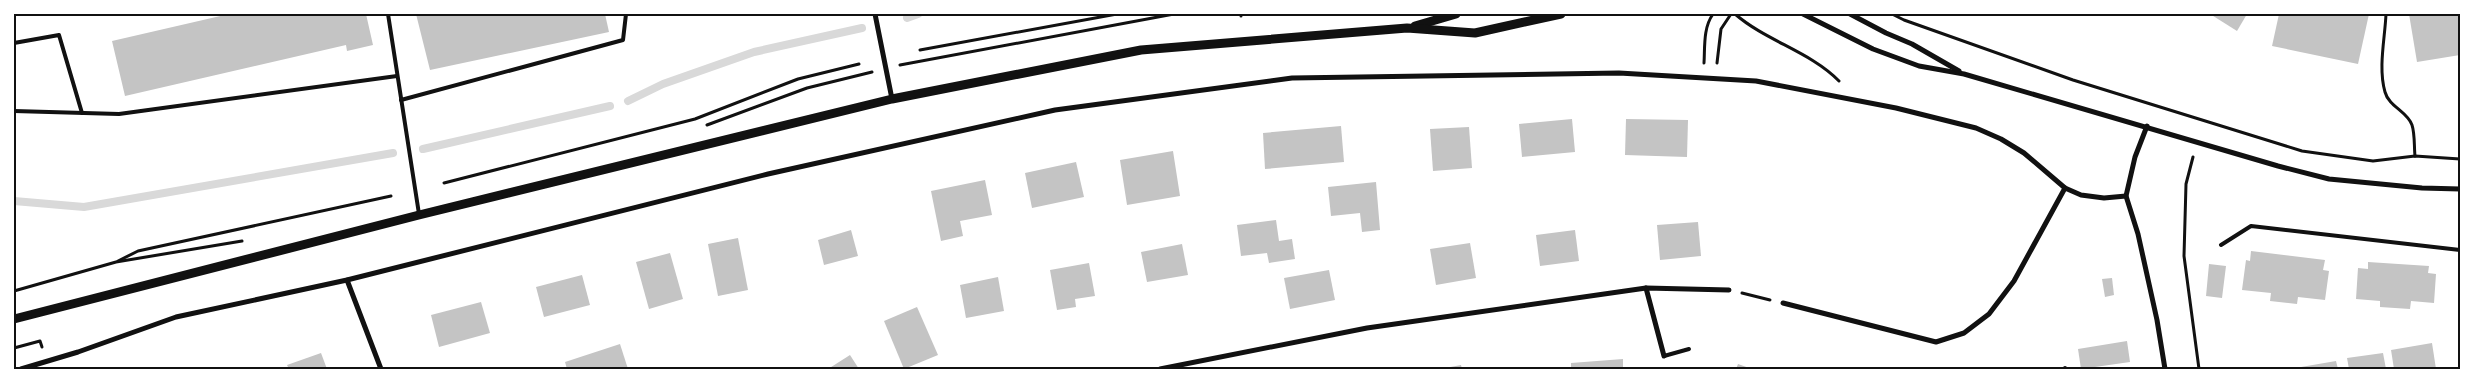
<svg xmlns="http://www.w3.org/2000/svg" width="2474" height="383" viewBox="0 0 2474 383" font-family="Arial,sans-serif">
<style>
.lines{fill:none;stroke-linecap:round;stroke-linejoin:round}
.stream{stroke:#d9d9d9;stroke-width:8}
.building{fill:#c4c4c4}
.path{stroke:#111;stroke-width:3}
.service{stroke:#111;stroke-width:4}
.minor{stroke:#111;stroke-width:5}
.tertiary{stroke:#111;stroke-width:9}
.neatline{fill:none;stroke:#111;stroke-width:2}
</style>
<rect width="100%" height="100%" fill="#fff"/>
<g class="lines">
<g class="stream">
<polyline points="907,18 918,14"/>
<polyline points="628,101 663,84 754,52 862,28"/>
<polyline points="423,149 610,106"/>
<polyline points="14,201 84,207 393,153"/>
</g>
</g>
<g class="building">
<polygon points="229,14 366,14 373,45 347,51 346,45 125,96 112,41"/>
<polygon points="416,14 605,14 609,32 430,70"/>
<polygon points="2210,14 2247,14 2237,31"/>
<polygon points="2279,14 2369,14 2358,64 2272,46"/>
<polygon points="2409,14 2460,14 2460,55 2417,62"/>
<polygon points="1572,119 1575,152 1522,157 1519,124"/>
<polygon points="1626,119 1688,120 1687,157 1625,155"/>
<polygon points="1341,126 1344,162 1265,169 1263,133"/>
<polygon points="1469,127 1472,168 1433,171 1430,129"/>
<polygon points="1173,151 1180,196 1127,205 1120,160"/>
<polygon points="1076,162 1084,197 1032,208 1025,173"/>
<polygon points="985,180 992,215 960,221 963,236 941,241 931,191"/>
<polygon points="1376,182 1380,230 1362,232 1360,213 1331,216 1328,187"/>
<polygon points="1276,220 1279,241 1292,239 1295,259 1269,263 1267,253 1241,256 1237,225"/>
<polygon points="1698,222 1701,256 1660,260 1657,225"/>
<polygon points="851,230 858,256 824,265 818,240"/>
<polygon points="1575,230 1579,261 1540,266 1536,235"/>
<polygon points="738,238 748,290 718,296 708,244"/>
<polygon points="1470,243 1476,278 1436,285 1430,249"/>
<polygon points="1182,244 1188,275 1147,282 1141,252"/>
<polygon points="2251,251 2325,260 2323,270 2329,271 2325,300 2298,297 2297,304 2270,301 2271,293 2242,290 2246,260 2250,261"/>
<polygon points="670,253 683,299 649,309 636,262"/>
<polygon points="2368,262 2429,266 2428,273 2436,274 2434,303 2411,301 2410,309 2380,307 2380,301 2356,299 2358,268 2368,269"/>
<polygon points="1089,263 1095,296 1075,299 1076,307 1057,310 1050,270"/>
<polygon points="2209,264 2226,266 2222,298 2206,296"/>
<polygon points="1329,270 1335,300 1290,309 1284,278"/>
<polygon points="582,275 590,305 544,317 536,287"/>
<polygon points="998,277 1004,311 966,318 960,285"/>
<polygon points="2112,278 2114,295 2105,297 2102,279"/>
<polygon points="481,302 490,333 439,347 431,315"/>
<polygon points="917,307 938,355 904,369 884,321"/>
<polygon points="2127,341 2130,362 2081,369 2078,349"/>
<polygon points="2432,343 2436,369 2394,369 2391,350"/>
<polygon points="620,344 628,369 567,369 565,362"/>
<polygon points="321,353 327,369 289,369 287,365"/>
<polygon points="2383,353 2386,369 2349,369 2347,358"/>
<polygon points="850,355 859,369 828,369"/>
<polygon points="1623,359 1623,369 1571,369 1571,363"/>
<polygon points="2336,361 2338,369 2302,369 2301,367"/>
<polygon points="1738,364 1752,369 1736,369"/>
<polygon points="1461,365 1462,369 1445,369 1445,368"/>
</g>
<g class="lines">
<g class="path">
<polyline points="1241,14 1241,16"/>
<path d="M1735,14C1766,41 1811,52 1839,81"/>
<polyline points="1892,14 1904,20 2073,80 2302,151 2373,161 2415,156 2460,159"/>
<path d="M2386,14C2385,38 2378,68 2385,92C2389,107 2407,111 2412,125C2415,134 2414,147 2415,156"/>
<polyline points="920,50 1117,14"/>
<path d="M1704,63C1705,47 1703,28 1713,14"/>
<polyline points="1717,63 1721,29 1731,14"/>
<polyline points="900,65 1174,14"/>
<polyline points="707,125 807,88 872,72"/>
<polyline points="2193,157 2186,184 2184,256 2199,369"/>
<polyline points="444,183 695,119 798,79 859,64"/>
<polyline points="118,261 138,251 391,196"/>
<polyline points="14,291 116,262 242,241"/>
<polyline points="1742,293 1770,300"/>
<polyline points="14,348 40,341 42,347"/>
</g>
<g class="service">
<polyline points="388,14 419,214"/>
<polyline points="14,43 59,35 82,113"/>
<polyline points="401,100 623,40 626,14"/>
<polyline points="14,111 119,114 397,76"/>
<polyline points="2221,245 2251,226 2460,250"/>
<polyline points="1664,356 1689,349"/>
<polyline points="2065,368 2065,369"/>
</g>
<g class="minor">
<polyline points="875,14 892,99"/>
<polyline points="1803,14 1873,49 1919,66 1964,74 2278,166 2329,179 2422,188 2460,189"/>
<polyline points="1850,14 1886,33 1912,44 1959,71"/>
<polyline points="2147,126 2135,157 2126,196 2138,234 2157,320 2165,369"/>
<polyline points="347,280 381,369"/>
<polyline points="1646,288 1664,356"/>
<polyline points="1783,303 1936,342 1964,333 1989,314 2014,281 2065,188"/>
<polyline points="21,369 78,352 176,317 347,280 768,174 1055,110 1292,78 1619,73 1756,81 1896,108 1976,128 2001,139 2024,153 2065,188 2081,195 2104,198 2126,196"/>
<polyline points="1160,369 1367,328 1646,288 1729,290"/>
</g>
<g class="tertiary">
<polyline points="1415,26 1456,14"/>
<polyline points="14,319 419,215 892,99 1141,50 1407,28 1475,33 1561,14"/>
</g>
</g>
<rect width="2474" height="383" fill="none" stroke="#ffffff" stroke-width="30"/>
<rect x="15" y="15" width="2444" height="353" class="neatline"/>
</svg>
